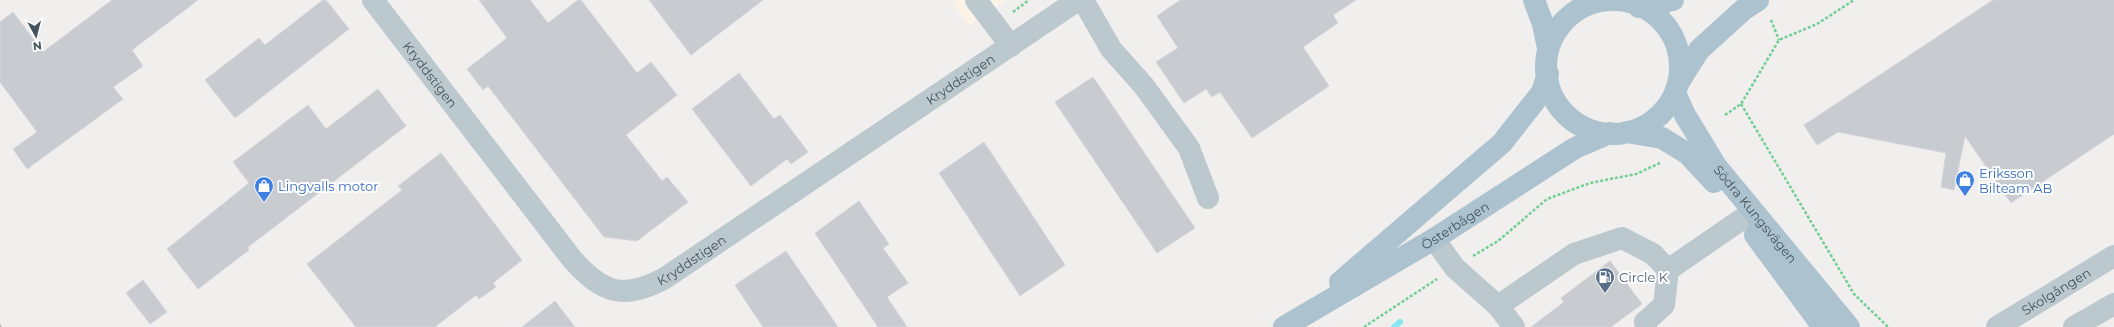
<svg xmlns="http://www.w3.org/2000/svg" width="2114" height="327" viewBox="0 0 2114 327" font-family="Montserrat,sans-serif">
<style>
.commercial{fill:#fcf3e6}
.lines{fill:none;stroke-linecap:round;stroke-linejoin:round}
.stream{stroke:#86e7ef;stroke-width:6}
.building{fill:#c8ccd1;stroke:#d2d5da}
.path{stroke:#71cf94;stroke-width:2.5;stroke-dasharray:3 2;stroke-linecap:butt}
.minor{stroke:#bbc8ce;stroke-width:22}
.major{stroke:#acc2ce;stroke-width:22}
.rail{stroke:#b0b4b9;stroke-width:3}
.labels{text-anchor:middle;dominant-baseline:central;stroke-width:4;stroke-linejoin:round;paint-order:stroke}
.street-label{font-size:13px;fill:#45545c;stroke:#fff}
.shop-label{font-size:13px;fill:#366cbe;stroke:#fff;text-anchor:start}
.service-label{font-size:13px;fill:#4e5e75;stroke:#fff;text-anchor:start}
</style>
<rect width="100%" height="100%" fill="#f1eeee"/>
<polygon class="commercial" points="951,0 1006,0 969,26"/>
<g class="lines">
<polyline class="stream" points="1394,327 1400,322"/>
</g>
<g class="building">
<polygon points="112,0 198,0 132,50 143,66 113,87 123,99 27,169 13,149 37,132 0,82 0,22 13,12 43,52"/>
<polygon points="323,0 326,0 349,29 235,118 205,80 259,38 265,45"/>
<polygon points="479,0 530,0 548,23 578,0 581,0 637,73 651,62 677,95 626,135 662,181 667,177 688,202 637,241 604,237 488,86 483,90 467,69 507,38"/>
<polygon points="649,0 763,0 691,55"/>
<polygon points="1180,0 1356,0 1333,15 1338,23 1303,47 1329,86 1252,138 1220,92 1212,97 1206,89 1184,103 1156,62 1178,48 1157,16"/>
<polygon points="1993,0 2114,0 2114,134 2011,203 1965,136 1954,190 1941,187 1946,153 1838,132 1817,145 1804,125"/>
<polygon points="739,73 774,119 780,115 808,152 791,164 787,159 751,186 692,109"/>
<polygon points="1093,77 1195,228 1157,253 1055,102"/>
<polygon points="378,89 406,126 248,247 249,250 198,289 167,249 249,183 233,162 308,105 326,129"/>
<polygon points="984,142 1065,265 1020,296 939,173"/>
<polygon points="441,153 522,260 493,283 496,287 479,299 476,295 435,327 356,327 307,264 402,190 398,186"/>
<polygon points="859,201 889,244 883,248 908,283 887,297 907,327 878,327 815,233"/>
<polygon points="786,251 838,327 763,327 735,285"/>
<polygon points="1610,261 1642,304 1611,327 1531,327 1564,302 1561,298"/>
<polygon points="143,280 167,312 150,324 126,293"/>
<polygon points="555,301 575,327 522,327"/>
</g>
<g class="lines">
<g class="path">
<polyline points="1013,12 1029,0"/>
<polyline points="1771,20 1779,40"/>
<polyline points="1741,104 1854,294 1888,327"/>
<polyline points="1725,115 1741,104 1779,40 1817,24 1854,0"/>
<polyline points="1473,256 1498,241 1547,199 1590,183 1636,174 1660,163"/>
<polyline points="1364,327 1437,279"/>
</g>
<g class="minor">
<path id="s1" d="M373,0L572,259C602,293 623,301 665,278L1078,0"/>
<polyline points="976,0 1011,46"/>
<polyline points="1083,0 1111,49 1144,86 1189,148 1208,198"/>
<polyline points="1434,239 1455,268 1498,306 1514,327"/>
<polyline points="1668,270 1742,219"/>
<polyline points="1498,306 1574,254 1622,238 1653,254 1668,270 1664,305 1645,322 1646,327"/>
<path id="s2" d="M1997,327L2114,256"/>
<polyline points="2074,327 2114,304"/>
</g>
<g class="major">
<polyline points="1534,0 1543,24 1548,48"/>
<circle cx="1613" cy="67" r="67"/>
<polyline points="1639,7 1673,0"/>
<polyline points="1679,82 1699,50 1743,10 1758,0"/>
<path id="s3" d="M1675,93L1685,115L1716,166L1849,327"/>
<polyline points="1627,132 1662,138 1688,154 1714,182"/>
<polyline points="1755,235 1823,327"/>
<polyline points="1340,282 1502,143 1542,92 1548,74"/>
<path id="s4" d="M1284,327L1434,239L1575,148L1610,133"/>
</g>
<polyline class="rail" points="0,326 0,327"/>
</g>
<defs>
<symbol id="shop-pin" viewBox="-11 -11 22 30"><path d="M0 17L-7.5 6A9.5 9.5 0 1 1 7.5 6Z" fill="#3f7fe0" stroke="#fff"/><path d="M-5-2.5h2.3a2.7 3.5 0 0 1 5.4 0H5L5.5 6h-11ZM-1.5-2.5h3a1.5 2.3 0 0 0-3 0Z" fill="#fff"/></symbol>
<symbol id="fuel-pin" viewBox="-11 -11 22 30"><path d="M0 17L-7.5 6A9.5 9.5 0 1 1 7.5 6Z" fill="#5c6f8a" stroke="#fff"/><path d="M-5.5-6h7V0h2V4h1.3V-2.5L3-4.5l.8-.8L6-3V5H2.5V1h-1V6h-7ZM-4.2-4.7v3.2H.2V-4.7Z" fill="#fff"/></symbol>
</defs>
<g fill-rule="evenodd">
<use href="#shop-pin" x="1954" y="169" width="22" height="30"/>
<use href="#shop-pin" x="253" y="175" width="22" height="30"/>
<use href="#fuel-pin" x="1594" y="266" width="22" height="30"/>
</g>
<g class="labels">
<g class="street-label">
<text stroke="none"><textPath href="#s1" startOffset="94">Kryddstigen</textPath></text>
<text stroke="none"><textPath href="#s1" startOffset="789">Kryddstigen</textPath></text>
<text stroke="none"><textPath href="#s3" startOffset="146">Södra Kungsvägen</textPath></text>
<text stroke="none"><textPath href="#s4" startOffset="199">Österbågen</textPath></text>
<text stroke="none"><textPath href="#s1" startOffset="465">Kryddstigen</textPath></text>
<text stroke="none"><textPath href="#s2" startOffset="69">Skolgången</textPath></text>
</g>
<g class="shop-label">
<text x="1979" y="173">Eriksson<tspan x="1979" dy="15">Bilteam AB</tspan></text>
<text x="278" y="186">Lingvalls motor</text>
</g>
<g class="service-label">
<text x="1619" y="277">Circle K</text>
</g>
</g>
<g transform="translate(36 36) rotate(173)" stroke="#ffffff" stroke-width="3" paint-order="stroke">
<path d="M0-3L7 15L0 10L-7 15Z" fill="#45545c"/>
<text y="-6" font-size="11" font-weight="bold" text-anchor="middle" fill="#45545c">N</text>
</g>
</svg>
